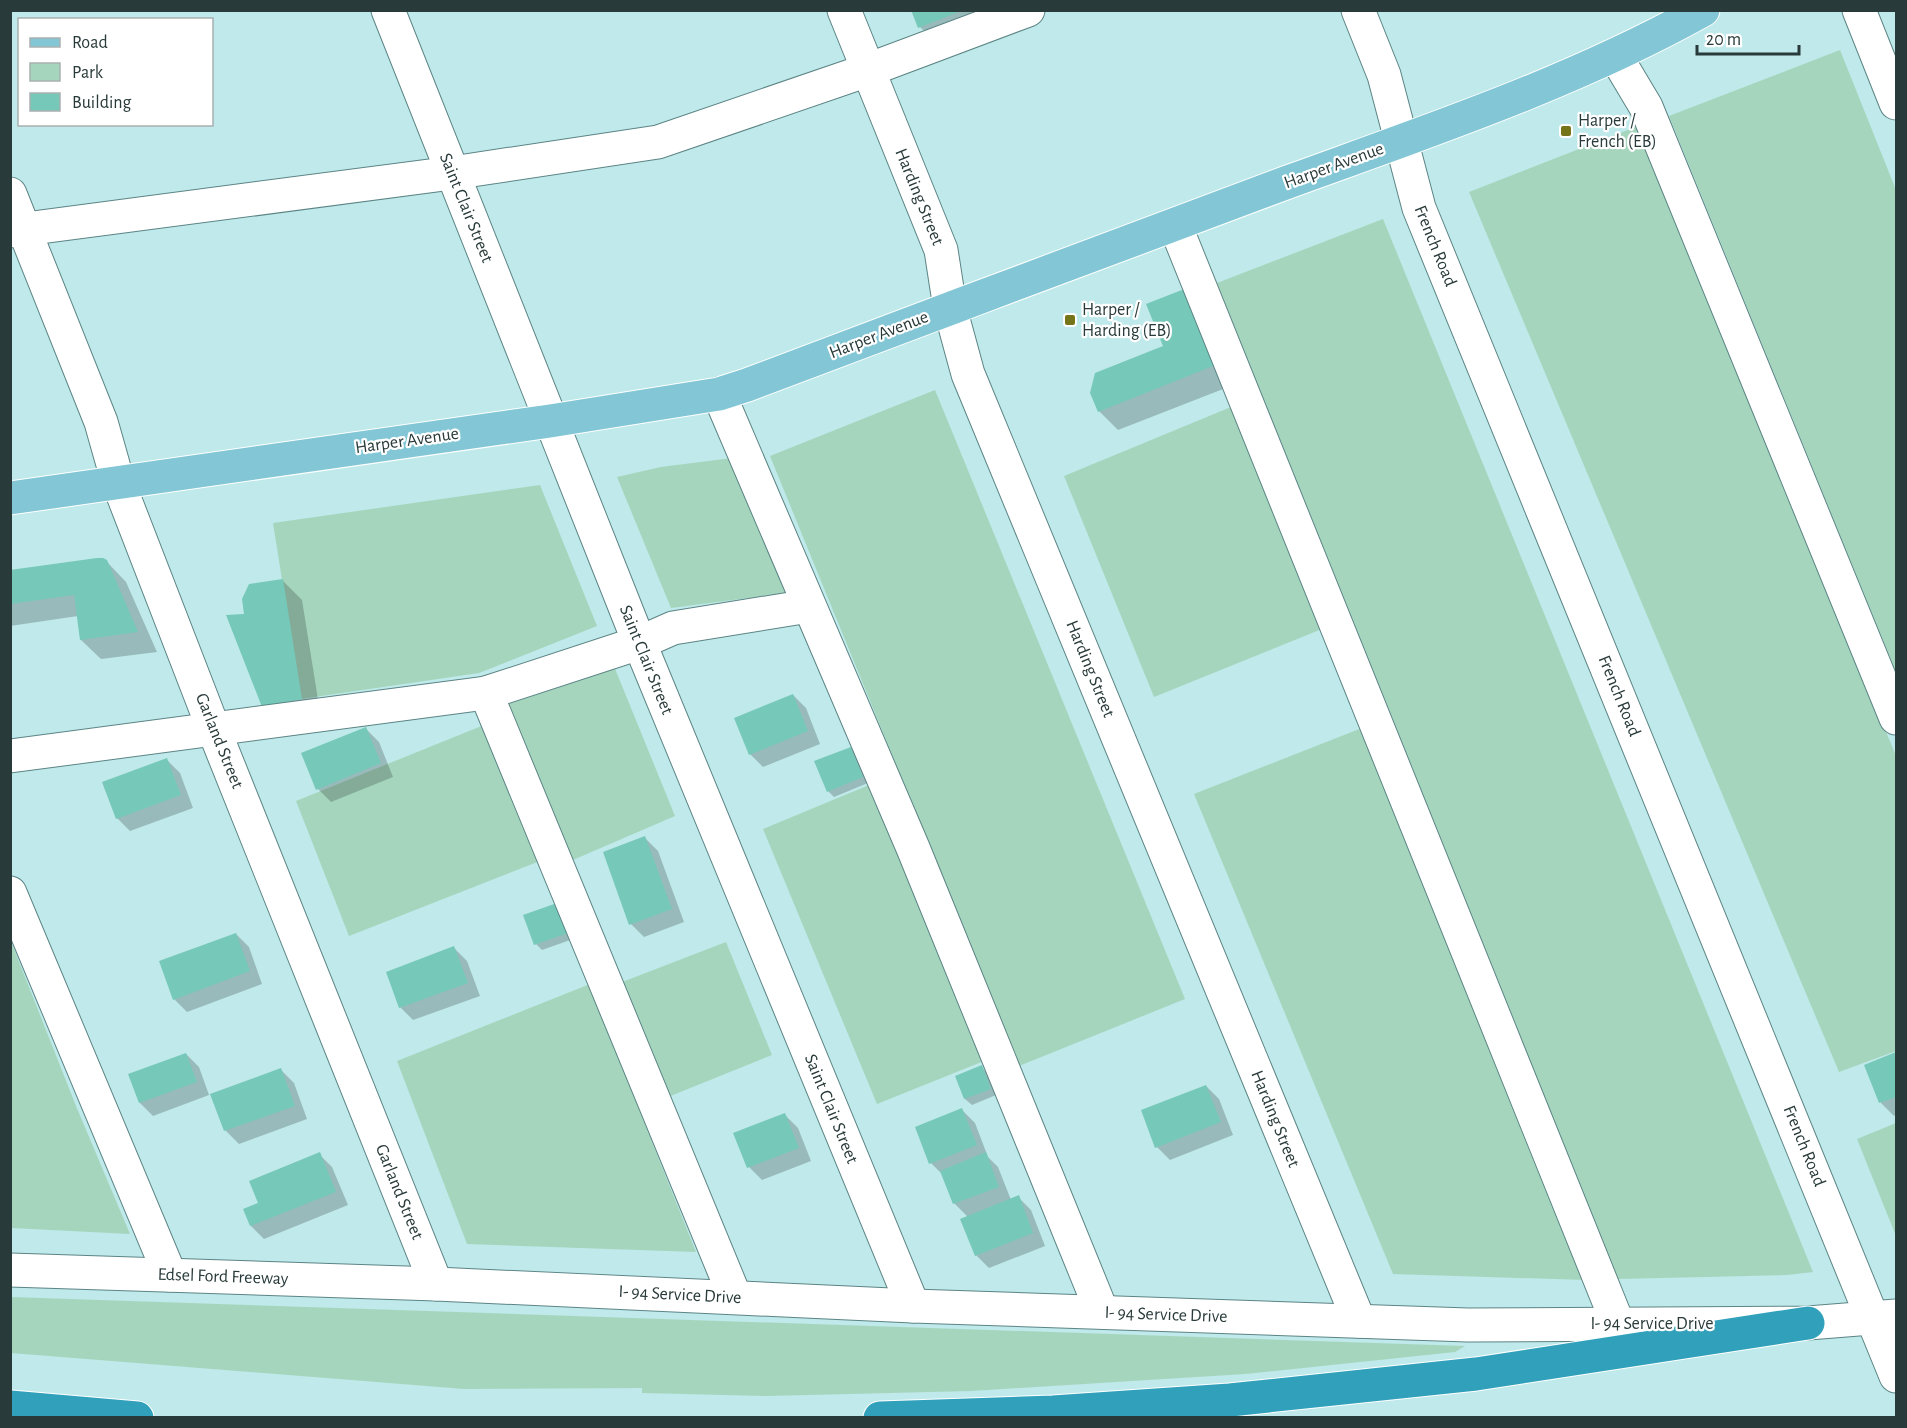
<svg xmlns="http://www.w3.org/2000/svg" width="1907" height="1428" viewBox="0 0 1907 1428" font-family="'Alegreya Sans',sans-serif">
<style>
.green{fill:#a5d6bd}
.shadow{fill:#0003}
.building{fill:#76c8b9}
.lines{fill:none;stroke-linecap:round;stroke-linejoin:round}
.minor-casing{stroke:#5c8485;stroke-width:35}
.major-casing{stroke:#fff;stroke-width:35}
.highway-casing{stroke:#fff;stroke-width:35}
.minor{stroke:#fff;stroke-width:33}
.major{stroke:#83c7d6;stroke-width:33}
.highway{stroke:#31a1bb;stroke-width:33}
.poi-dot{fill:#767418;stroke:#fff;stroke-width:2}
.labels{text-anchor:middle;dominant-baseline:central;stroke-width:4.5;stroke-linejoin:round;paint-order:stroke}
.poi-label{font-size:18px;fill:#293a3a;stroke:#fff;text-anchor:start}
.street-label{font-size:18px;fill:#293a3a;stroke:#fff}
</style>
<rect width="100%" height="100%" fill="#bfe9ea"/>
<g class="green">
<polygon points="1840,50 1896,190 1896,673 1669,116"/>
<polygon points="1638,126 1896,756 1896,1051 1839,1072 1469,192"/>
<polygon points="1383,219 1813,1272 1787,1275 1618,1279 1217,283"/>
<polygon points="935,390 1185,999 1019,1066 770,456"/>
<polygon points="1231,407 1322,629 1154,697 1064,476"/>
<polygon points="732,458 788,593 671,608 617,477 661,467"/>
<polygon points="540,485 597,626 479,673 301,699 273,523"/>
<polygon points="609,654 675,816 545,872 540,861 349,936 296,801 484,725 476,705"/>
<polygon points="1367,726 1586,1280 1393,1274 1194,794"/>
<polygon points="869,785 984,1061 877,1104 763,829"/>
<polygon points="10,939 76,1106 130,1234 11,1228"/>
<polygon points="726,942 772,1055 663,1099 617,984"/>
<polygon points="590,984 593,994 696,1252 467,1244 397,1061"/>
<polygon points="1896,1123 1896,1236 1857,1139"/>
<polygon points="11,1297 1465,1346 1455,1352 1245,1374 971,1391 767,1396 642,1393 642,1388 464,1389 11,1353"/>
</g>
<g class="shadow">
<polygon points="912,10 1000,10 933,40 920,27"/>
<polygon points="1148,305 1236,384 1118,430 1099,411 1165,347"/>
<polygon points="106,561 126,582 157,652 101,659 81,640 78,616 10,626 10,571"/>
<polygon points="282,580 302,600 321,718 283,726 246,615"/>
<polygon points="793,695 806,708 820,744 763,767 750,754"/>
<polygon points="366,729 379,742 393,777 331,802 318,789"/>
<polygon points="850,748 857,755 868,783 834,797 828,791"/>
<polygon points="167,760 180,773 193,808 130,831 117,818"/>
<polygon points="645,838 658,851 684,922 644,937 631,924"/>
<polygon points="556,905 573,939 542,950 536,944"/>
<polygon points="236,934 249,947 262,984 187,1012 174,999"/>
<polygon points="454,948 467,961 480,996 413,1020 400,1007"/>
<polygon points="1896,1053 1896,1114 1894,1116 1881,1103 1866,1066"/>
<polygon points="186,1054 199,1067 209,1095 153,1116 140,1103 130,1075"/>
<polygon points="981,1067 987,1073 996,1095 972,1105 965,1099 957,1077"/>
<polygon points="281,1070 294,1083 307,1119 239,1144 226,1131 212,1095"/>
<polygon points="1206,1086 1219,1099 1233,1135 1170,1160 1157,1147"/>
<polygon points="962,1110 975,1123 988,1157 998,1167 1011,1200 1018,1197 1031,1210 1045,1246 989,1268 976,1255 968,1217 955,1204 944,1176 931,1163"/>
<polygon points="785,1115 798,1128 811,1161 762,1180 749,1167"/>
<polygon points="319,1154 332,1167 348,1205 264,1239 251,1226 245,1209 260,1203"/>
</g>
<g class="building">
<polygon points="911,10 961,10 961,11 918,28"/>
<polygon points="1187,288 1218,364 1098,412 1090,393 1095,373 1163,346 1146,304"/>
<polygon points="97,558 103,558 107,560 138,632 80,640 74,595 10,604 10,570"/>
<polygon points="283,579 302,699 262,707 226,615 244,614 242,599 249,584"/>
<polygon points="793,694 808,731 749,755 734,718"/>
<polygon points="366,727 381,763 316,790 301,753"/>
<polygon points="851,747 863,777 827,792 814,761"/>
<polygon points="167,758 181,795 116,819 102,782"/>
<polygon points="645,836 672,909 629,925 603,852"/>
<polygon points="557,903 568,933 534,945 523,915"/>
<polygon points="236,933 250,971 173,1000 159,961"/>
<polygon points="454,946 468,983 399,1008 386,972"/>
<polygon points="1896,1052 1896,1097 1879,1103 1864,1065"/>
<polygon points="186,1053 197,1082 139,1103 128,1074"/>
<polygon points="982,1065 991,1089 964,1099 955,1076"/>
<polygon points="281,1068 295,1106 224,1131 210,1094"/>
<polygon points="1206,1085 1221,1122 1155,1148 1141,1110"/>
<polygon points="962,1108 977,1145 929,1164 915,1127"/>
<polygon points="785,1113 799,1148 747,1168 733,1133"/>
<polygon points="320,1152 336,1192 250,1226 243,1209 258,1203 249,1181"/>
<polygon points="986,1152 999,1187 953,1204 940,1171"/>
<polygon points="1019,1195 1033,1233 975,1256 960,1219"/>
</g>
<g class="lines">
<defs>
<g id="minor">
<polyline points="388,10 633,627 913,1306"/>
<polyline points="844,10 941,250 950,308 968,374 1359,1321"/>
<polyline points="1358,10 1384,75 1419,208 1896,1376"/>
<polyline points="1859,10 1896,103"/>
<polyline points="1615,55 1646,107 1896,718"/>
<polyline points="10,194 101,422 118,482 214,730 436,1284"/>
<polyline points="1175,225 1618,1324"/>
<polyline points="10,231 452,173 658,142 868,70 1028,10"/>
<polyline points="719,394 913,848 1102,1312"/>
<polyline points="486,693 735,1297"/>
<polyline points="10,756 486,693 639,643 673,628 809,606"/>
<polyline points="10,893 170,1275"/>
<polyline points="10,1270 436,1284 913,1306 1468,1325 1808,1323 1896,1316"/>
</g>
<path id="major" d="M10,498L550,421L719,394L747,385C927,317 1108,249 1288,182C1428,131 1572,83 1703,10"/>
<g id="highway">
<polyline points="10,1407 137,1418"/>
<polyline points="880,1418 1053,1412 1230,1400 1476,1374 1808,1323"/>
</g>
</defs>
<use href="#minor" class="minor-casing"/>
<use href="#major" class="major-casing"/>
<use href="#highway" class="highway-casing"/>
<use href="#minor" class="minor"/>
<use href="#major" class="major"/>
<use href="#highway" class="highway"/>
</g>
<g class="poi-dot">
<rect x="1560" y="125" width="12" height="12" rx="3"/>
<rect x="1064" y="314" width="12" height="12" rx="3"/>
</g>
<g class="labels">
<g class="poi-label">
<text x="1578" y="121">Harper /<tspan x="1578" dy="21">French (EB)</tspan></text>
<text x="1082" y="310">Harper /<tspan x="1082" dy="21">Harding (EB)</tspan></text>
</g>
<g class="street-label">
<text transform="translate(1334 166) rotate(-20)">Harper Avenue</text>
<text transform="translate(919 197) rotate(68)">Harding Street</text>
<text transform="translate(466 208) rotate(68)">Saint Clair Street</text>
<text transform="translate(1435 246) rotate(68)">French Road</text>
<text transform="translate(879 335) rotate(-21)">Harper Avenue</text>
<text transform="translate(407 441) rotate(-8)">Harper Avenue</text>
<text transform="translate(646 660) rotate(68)">Saint Clair Street</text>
<text transform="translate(1090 669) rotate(68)">Harding Street</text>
<text transform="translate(1619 696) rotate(68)">French Road</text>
<text transform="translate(219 741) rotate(68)">Garland Street</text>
<text transform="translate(831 1109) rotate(68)">Saint Clair Street</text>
<text transform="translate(1275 1119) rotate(68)">Harding Street</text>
<text transform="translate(1804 1146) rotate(68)">French Road</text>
<text transform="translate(399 1192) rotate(68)">Garland Street</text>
<text transform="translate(223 1277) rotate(2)">Edsel Ford Freeway</text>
<text transform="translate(680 1295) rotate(3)">I- 94 Service Drive</text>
<text transform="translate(1166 1315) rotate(2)">I- 94 Service Drive</text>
<text x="1652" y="1324">I- 94 Service Drive</text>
</g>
</g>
<rect width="1907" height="1428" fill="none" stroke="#293a3a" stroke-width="24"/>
<rect x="18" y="18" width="195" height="108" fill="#ffffff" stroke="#a9b0b0" stroke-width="1.5"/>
<rect x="30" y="38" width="30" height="9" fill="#83c7d6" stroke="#a9b0b0" stroke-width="1.5"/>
<text x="72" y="48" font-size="18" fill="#293a3a">Road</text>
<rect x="30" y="63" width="30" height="18" fill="#a5d6bd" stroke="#a9b0b0" stroke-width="1.5"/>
<text x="72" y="78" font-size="18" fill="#293a3a">Park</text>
<rect x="30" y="93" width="30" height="18" fill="#76c8b9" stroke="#a9b0b0" stroke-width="1.5"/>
<text x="72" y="108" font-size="18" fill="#293a3a">Building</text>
<path d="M1697 45v9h102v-9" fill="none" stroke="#293a3a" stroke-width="3"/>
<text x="1706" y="45" font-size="18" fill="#293a3a" stroke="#ffffff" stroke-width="4.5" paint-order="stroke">20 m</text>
</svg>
